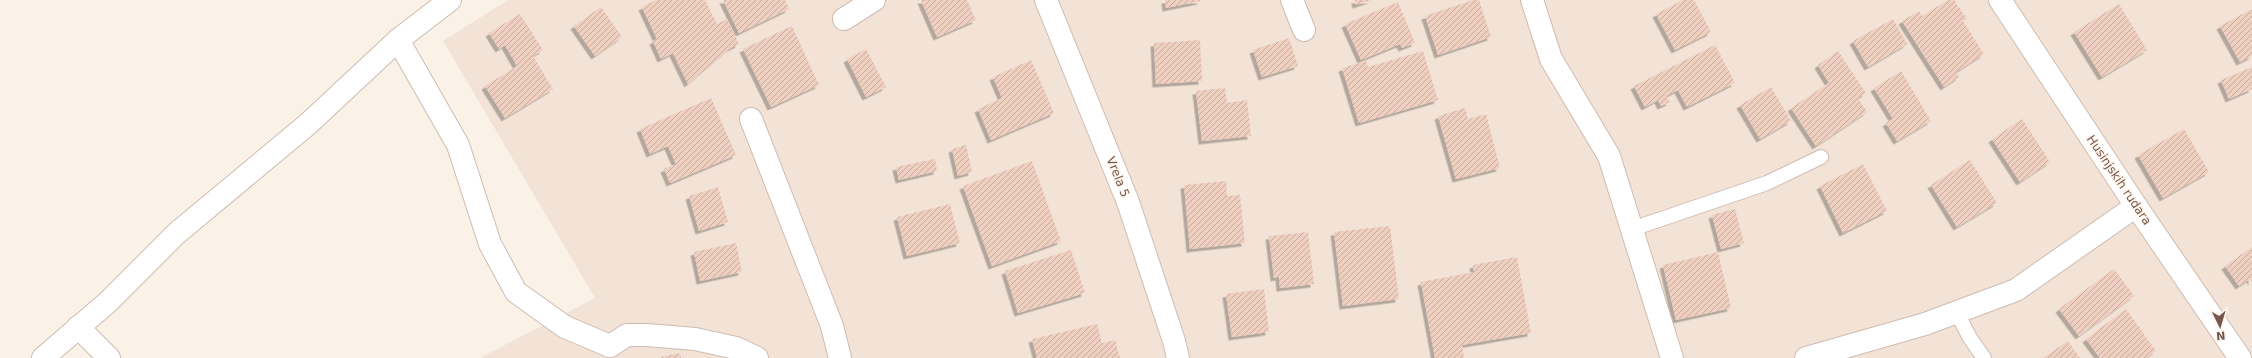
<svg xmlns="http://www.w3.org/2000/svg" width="2252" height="358" viewBox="0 0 2252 358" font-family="'DejaVu Sans',sans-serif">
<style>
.residential{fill:#f3e3d6}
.building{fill:url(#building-hatch);filter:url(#shadow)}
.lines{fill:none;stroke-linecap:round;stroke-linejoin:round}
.service-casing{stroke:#cfbbb1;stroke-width:16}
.minor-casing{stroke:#cfbbb1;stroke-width:24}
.service{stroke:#fff;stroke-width:14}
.minor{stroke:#fff;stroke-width:22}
.labels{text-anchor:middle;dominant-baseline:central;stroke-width:3;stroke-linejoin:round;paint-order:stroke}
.street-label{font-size:12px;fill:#74574d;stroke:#fef6ed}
</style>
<defs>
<pattern id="building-hatch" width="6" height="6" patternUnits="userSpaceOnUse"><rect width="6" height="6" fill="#efcfc0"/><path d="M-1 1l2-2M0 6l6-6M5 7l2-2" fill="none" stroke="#c6ab9e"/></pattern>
<filter id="shadow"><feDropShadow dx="-3.5" dy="3.5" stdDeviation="0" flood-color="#0004"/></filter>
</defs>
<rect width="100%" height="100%" fill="#fbf2e7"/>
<polygon class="residential" points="508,0 2252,0 2252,358 480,358 595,298 443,41"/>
<g class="building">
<polygon points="656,0 705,0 717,24 727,19 739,44 729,49 688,84 673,53 661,59 653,41 657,39 642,7"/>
<polygon points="723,0 785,0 789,9 739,33"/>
<polygon points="921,0 967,0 976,20 937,37"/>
<polygon points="1165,0 1201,0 1201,1 1166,8"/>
<polygon points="1355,0 1372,0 1356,5"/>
<polygon points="1473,0 1479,0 1491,37 1438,55 1425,16"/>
<polygon points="1683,0 1694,0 1711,32 1675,50 1656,14"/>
<polygon points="1948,0 1954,0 1967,19 1963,21 1984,54 1956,72 1959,77 1944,87 1902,21 1919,11 1922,16"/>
<polygon points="1398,2 1415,43 1402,48 1400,44 1361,60 1345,24"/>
<polygon points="2119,4 2147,50 2102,77 2074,32"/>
<polygon points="601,7 622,37 595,56 574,26"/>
<polygon points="2252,9 2252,56 2240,62 2220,26"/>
<polygon points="520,14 543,50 533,56 553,89 505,118 485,86 517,66 505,45 499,49 489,33"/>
<polygon points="1893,19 1907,44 1868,67 1853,41"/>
<polygon points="792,26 819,85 771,107 743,49"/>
<polygon points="1289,38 1298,66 1262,77 1253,50"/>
<polygon points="1200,40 1202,81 1156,84 1154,43"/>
<polygon points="1715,45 1735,83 1687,107 1678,90 1666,96 1670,102 1661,106 1658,100 1645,107 1634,86"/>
<polygon points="866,49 886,87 866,97 847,59"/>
<polygon points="1423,51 1438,100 1359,123 1342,68 1366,61 1368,67"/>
<polygon points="1838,51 1866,93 1858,98 1867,112 1816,146 1791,108 1829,83 1818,65"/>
<polygon points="1031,60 1054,113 991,140 978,109 1002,98 993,77"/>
<polygon points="2252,67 2252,89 2229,99 2221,80"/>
<polygon points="1901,71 1931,121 1897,141 1886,123 1893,119 1874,88"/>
<polygon points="1771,87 1791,121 1760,139 1740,105"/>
<polygon points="1225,88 1227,103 1247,100 1251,136 1202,141 1196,91"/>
<polygon points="711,98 736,155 670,183 664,169 676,164 668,146 650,154 640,129"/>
<polygon points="1465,108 1468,119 1486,114 1500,168 1456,179 1438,116"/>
<polygon points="2022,119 2050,162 2020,182 1992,139"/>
<polygon points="2184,129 2209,172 2163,198 2138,155"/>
<polygon points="966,145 972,172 958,176 952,149"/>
<polygon points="935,159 937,171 899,180 896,167"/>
<polygon points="1970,160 1997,203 1957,227 1931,185"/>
<polygon points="1032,161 1061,241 992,266 963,186"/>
<polygon points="1863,164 1887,211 1843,233 1820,186"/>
<polygon points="1226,181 1227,196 1240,195 1245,243 1190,249 1184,185"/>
<polygon points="718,187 728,222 699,231 689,196"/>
<polygon points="950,204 960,243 907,256 897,217"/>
<polygon points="1735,209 1744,243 1721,249 1712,215"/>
<polygon points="1390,226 1399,299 1343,306 1334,232"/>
<polygon points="1308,232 1314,284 1280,288 1279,277 1274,278 1269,236"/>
<polygon points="736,243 742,272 700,281 694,252"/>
<polygon points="2252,247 2252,282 2250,279 2239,286 2225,266"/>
<polygon points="1071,250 1085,293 1018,313 1005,271"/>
<polygon points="1718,252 1731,308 1676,320 1663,265"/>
<polygon points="1517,257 1531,333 1462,345 1464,358 1435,358 1421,282 1474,272 1473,265"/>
<polygon points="2114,269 2134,296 2079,336 2059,309"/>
<polygon points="1264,289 1269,332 1232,337 1226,294"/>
<polygon points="2126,309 2156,351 2146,358 2100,358 2086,339"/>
<polygon points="1097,324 1102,343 1115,340 1120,358 1037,358 1032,339"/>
<polygon points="2068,341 2080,358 2043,358"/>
<polygon points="680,353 681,358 661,358 661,357"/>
</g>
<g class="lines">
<defs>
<g id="service">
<polyline points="1632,229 1767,183 1821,157"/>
<polyline points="1957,313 1970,338 1984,358"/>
</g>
<g id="minor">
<polyline points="1046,0 1128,202 1174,341 1178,358"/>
<polyline points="1292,0 1304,30"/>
<polyline points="1532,0 1551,59 1609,156 1672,358"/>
<polyline points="2000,0 2136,206 2240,358"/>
<polyline points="844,19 874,0"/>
<polyline points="398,40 458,145 490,244 516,292 565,327 610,346"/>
<polyline points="751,119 832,326 840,358"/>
<polyline points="78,327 109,358"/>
<polyline points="610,346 627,335 647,335 695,339 736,348 757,358"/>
<polyline points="43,358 108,302 177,233 308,124 398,40 450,0"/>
<polyline points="1806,358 1925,324 2016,290 2136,206"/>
</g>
</defs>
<use href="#service" class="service-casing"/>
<use href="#minor" class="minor-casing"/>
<use href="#service" class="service"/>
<use href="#minor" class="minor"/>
</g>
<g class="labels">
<g class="street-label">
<text transform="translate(1118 177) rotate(68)">Vrela 5</text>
<text transform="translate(2119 180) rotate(56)">Husinjskih rudara</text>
</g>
</g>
<g transform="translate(2220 326) rotate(175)" stroke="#fef6ed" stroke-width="3" paint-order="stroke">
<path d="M0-3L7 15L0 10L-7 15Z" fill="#74574d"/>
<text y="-6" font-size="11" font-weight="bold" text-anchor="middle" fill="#74574d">N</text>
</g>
</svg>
